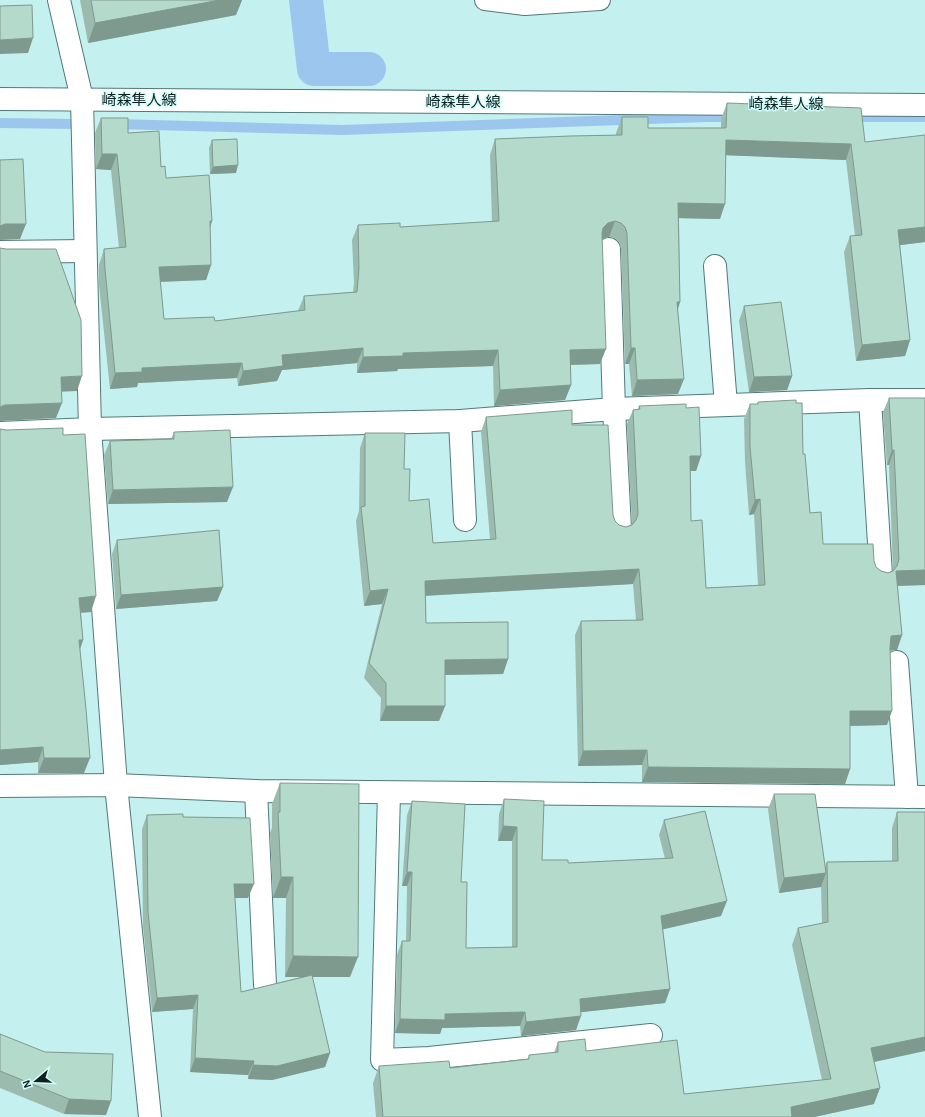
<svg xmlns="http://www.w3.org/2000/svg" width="925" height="1117" viewBox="0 0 925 1117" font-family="'Alegreya Sans','Noto Sans JP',sans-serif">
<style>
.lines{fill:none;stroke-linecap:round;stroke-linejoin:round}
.stream{stroke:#9dc6ee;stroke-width:10}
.canal{stroke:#9dc6ee;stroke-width:34}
.lane-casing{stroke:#517a79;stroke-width:22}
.street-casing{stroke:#517a79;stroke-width:24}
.secondary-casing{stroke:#517a79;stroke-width:24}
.lane{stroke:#fff;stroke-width:20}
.street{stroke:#fff;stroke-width:22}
.secondary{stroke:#fff;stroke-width:22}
.wall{fill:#9bbbaf}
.shaded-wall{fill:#7e998e}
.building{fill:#b4dacb;stroke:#7e998e}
.labels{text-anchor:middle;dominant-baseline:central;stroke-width:3;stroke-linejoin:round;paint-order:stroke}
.street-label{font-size:15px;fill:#0f2020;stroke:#d1fdfc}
</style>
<rect width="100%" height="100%" fill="#c4f0ef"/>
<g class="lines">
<g class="stream">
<polyline points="848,117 925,117"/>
<polyline points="0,123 75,124"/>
<polyline points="115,124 343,130 706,117 734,117"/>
</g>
<polyline class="canal" points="306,0 314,69 369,69"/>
<defs>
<polyline id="lane" points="485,0 525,5 600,0"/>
<g id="street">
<polyline points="59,0 82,99 90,429 116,785 150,1117"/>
<polyline points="609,249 614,409 620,529"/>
<polyline points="0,252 85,251"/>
<polyline points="715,266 726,405"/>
<polyline points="870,400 881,575"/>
<polyline points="460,421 465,520"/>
<polyline points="0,433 90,429 460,421 614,409 870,400 925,400"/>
<polyline points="897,662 907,797"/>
<polyline points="0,786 116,785 256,791 925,797"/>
<polyline points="256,791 265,985"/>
<polyline points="389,793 382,1060 429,1058 651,1035"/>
</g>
<polyline id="secondary" points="0,99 925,105"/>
</defs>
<use href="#lane" class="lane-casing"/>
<use href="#street" class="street-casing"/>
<use href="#secondary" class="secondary-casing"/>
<use href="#lane" class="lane"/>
<use href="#street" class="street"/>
<use href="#secondary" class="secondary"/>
</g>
<g class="wall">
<polygon points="80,0 242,0 236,15 88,43"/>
<polygon points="727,103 865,142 925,242 900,245 910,340 905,356 856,361 844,252 850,236 855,236 846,160 726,155 720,219 679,218 680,302 678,309 678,394 632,396 629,364 625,364 621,249 619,242 615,238 609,237 602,239 600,364 570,365 571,385 565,400 494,406 493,366 398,369 397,371 357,373 357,363 282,370 277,381 238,386 237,378 138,383 137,387 110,389 99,285 99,265 104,249 119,248 111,170 96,169 95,133 101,118 128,133 161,167 166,178 212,221 210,228 211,265 206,280 160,282 164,319 215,321 298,311 304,296 353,292 354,283 352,240 358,225 400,227 492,222 490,155 495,139 616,135 616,133 622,117 648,128 721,128 721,119"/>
<polygon points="212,140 236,173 210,174 209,148"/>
<polygon points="744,306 792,376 787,390 749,392 739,321"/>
<polygon points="889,398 925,398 925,585 897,586 902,635 897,650 890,650 887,725 850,726 850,769 845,784 642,782 642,765 578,766 575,635 581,621 636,620 633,584 425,596 426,623 508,659 503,674 445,675 445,706 439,721 380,721 381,698 364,678 382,604 364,606 356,521 359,511 360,448 365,433 404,469 409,501 433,543 490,539 481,432 486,417 572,425 613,515 615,521 619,525 626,527 632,524 627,424 633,410 638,409 639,406 686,408 701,456 696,471 690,471 691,521 706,588 758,585 754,514 749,515 745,462 744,419 750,404 757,404 758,402 803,454 810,513 823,544 874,561 876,567 881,571 888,573 893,570 889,465 887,465 883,412"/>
<polygon points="0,429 6,430 63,435 91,612 81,613 83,640 80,649 84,773 38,773 38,762 0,765"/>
<polygon points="174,432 227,502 108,504 104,455 110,441 171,439"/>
<polygon points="117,540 223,587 217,601 116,609 112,554"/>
<polygon points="280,783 350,977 312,977 330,1053 325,1067 272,1080 248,1079 248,1075 190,1072 193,1009 152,1012 143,926 142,829 147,815 183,817 248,898 235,898 241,992 301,977 285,977 286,898 273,898 270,833 272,828 272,804"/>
<polygon points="774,794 825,866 827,862 892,861 892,828 897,812 925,812 874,1062 874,1104 814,1117 376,1117 373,1083 379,1066 450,1068 528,1059 529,1055 554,1053 558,1042 586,1051 684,1094 822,1080 792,945 798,928 822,924 821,886 821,887 779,893 768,809"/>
<polygon points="504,799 542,860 568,863 665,859 659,835 664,820 721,916 663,929 670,989 665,1003 581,1012 576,1030 521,1036 520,1026 442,1028 440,1034 395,1033 397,955 402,941 406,941 407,886 402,886 407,815 412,801 461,882 466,948 512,947 512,841 498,841 499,814"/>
<polygon points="0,1034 106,1115 64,1114 0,1088"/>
</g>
<g class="shaded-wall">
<polygon points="220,0 242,0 236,15 88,43 95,23"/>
<polygon points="33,38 28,53 0,54 0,40"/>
<polygon points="726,140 851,144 846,160 720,155"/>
<polygon points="102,154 117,154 111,170 96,169"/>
<polygon points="238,165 236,173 210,174 213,167"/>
<polygon points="678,203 725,204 720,219 673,218"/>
<polygon points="210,221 212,221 207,236"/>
<polygon points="615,221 609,237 602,239 598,243 603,228 608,223"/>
<polygon points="5,224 26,224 20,239 0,240 0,226"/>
<polygon points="925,227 925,242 893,246 898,230"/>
<polygon points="211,265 206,280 153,282 159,267"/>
<polygon points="677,302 680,302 675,318"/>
<polygon points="910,340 905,356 856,361 862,345"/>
<polygon points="363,348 357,363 282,370 277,381 238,386 243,371 282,355"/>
<polygon points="631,348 635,348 629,364 625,364"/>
<polygon points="606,349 600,364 564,365 570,350"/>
<polygon points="498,350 493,366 398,369 397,371 357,373 363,357 403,353"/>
<polygon points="242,363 237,378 138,383 137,387 110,389 115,373 142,368"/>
<polygon points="82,376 77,391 55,392 61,377"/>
<polygon points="792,376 787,390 749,392 754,377"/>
<polygon points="684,379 678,394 632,396 637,380"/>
<polygon points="571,385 565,400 494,406 500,390"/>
<polygon points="62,403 56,418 0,421 0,407 5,405"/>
<polygon points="892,450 894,450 889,465 887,465"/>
<polygon points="690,456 701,456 696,471 684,471"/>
<polygon points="233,487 227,502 108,504 113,490"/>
<polygon points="760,499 754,514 749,515 755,500"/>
<polygon points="639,569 633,584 419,596 425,581"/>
<polygon points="925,570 925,585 891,586 896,571"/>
<polygon points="223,587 217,601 116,609 121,595"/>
<polygon points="388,589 382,604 364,606 370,591"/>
<polygon points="96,596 91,612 74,613 79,598"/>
<polygon points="902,635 897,650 886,651 891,636"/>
<polygon points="79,640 83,640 78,655"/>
<polygon points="508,659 503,674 440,675 445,660"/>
<polygon points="386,706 445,706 439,721 380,721"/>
<polygon points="850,711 892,711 887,725 844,726"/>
<polygon points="43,747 38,762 0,765 0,750"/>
<polygon points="647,750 642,765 578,766 583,751"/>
<polygon points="44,758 90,758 84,773 38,773"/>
<polygon points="648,767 850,769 845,784 642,782"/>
<polygon points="503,826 517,827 512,841 498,841"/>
<polygon points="407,872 412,872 407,886 402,886"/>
<polygon points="826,873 821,887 779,893 784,878"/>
<polygon points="281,877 293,877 286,898 273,898"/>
<polygon points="234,884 254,884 248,898 229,898"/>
<polygon points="727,901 721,916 656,931 661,916"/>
<polygon points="293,956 358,957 350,977 285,977"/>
<polygon points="670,989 665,1003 574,1013 580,999"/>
<polygon points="198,995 193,1009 152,1012 157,998"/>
<polygon points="525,1012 520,1026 442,1028 440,1034 395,1033 400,1019 445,1014"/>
<polygon points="581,1016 576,1030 521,1036 526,1022"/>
<polygon points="925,1037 925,1051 865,1064 871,1048"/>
<polygon points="330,1053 325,1067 272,1080 248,1079 253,1065"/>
<polygon points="195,1058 254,1061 248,1075 190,1072"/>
<polygon points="880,1088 874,1104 814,1117 787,1117 791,1107"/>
<polygon points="69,1099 111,1101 106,1115 64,1114"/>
</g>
<g class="building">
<polygon points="91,0 220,0 95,23"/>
<polygon points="32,5 33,38 0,40 0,6"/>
<polygon points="727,103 861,108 865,142 925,135 925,227 898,230 910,340 862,345 850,236 862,235 851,144 726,140 725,204 678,203 680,302 677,302 684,379 637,380 635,348 631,348 627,233 625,227 621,223 615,221 608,223 603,228 602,234 606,349 570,350 571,385 500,390 498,350 403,353 403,356 363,357 363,348 282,355 283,366 243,371 242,363 142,368 142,372 115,373 105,269 104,249 126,247 117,154 102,154 101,118 128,118 128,133 159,131 161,167 165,166 166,178 209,175 212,221 210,221 211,265 159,267 164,319 214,317 215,321 305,310 304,296 357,292 359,268 358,225 400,223 400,227 499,221 495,139 570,136 622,135 622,117 648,117 648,128 726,128"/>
<polygon points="237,139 238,165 213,167 212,140"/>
<polygon points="23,159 26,224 5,224 0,226 0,160"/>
<polygon points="0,248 6,249 56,249 81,320 82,376 61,377 62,403 5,405 0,407"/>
<polygon points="781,302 792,376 754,377 744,306"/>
<polygon points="889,398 925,398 925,570 896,571 902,635 891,636 890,648 892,711 850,711 850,769 648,767 647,750 583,751 581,621 643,620 639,569 425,581 426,623 508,622 508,659 445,660 445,706 386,706 386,683 369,663 388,589 370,591 361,507 365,506 365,433 405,433 404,469 410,469 409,501 429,499 433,543 496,539 486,417 572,410 572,425 608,425 613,515 615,521 619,525 626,527 632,525 636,520 638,514 633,410 640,409 639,406 686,404 686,408 699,407 701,456 690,456 691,521 702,520 706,588 765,585 760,499 755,500 750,447 750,404 758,404 758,402 796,400 796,403 802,403 803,454 805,454 810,513 821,512 823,544 873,544 874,561 876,567 881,571 888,573 893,571 897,566 899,559 894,450 892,450"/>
<polygon points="63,428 63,435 85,434 96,596 79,598 83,640 79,640 86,709 90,758 44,758 43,747 0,750 0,429 6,430"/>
<polygon points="230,430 233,487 113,490 110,441 174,439 174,432"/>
<polygon points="219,530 223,587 121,595 117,540"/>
<polygon points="280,783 359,784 358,957 293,956 293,877 281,877 278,812 280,812"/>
<polygon points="774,794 815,794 826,873 784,878"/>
<polygon points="504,799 544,801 542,860 568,860 568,863 673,858 664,820 705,811 727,901 661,916 670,989 580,999 581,1016 526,1022 525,1012 445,1014 445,1020 400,1019 402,941 410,941 412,872 407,872 412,801 465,804 461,882 467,882 466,948 517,947 517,827 503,826"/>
<polygon points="897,812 925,812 925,1037 871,1048 880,1088 791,1107 792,1117 383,1117 379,1066 449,1061 450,1068 529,1059 529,1055 558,1052 558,1042 585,1039 586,1051 677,1040 684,1094 831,1079 798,928 828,922 827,862 898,861"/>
<polygon points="183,814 183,817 250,818 254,884 234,884 241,992 312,975 330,1053 277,1066 253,1065 254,1061 195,1058 198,995 157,998 148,912 147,815"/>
<polygon points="0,1034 45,1052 113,1054 111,1101 69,1099 0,1071"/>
</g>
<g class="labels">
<g class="street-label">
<text x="139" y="100">崎森隼人線</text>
<text x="463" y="102">崎森隼人線</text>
<text x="786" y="104">崎森隼人線</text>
</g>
</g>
<g transform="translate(36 1081) rotate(251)" stroke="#d1fdfc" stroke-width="3" paint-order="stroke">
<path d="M0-3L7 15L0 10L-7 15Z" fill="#0f2020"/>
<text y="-6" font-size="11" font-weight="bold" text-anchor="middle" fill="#0f2020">N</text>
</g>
</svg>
